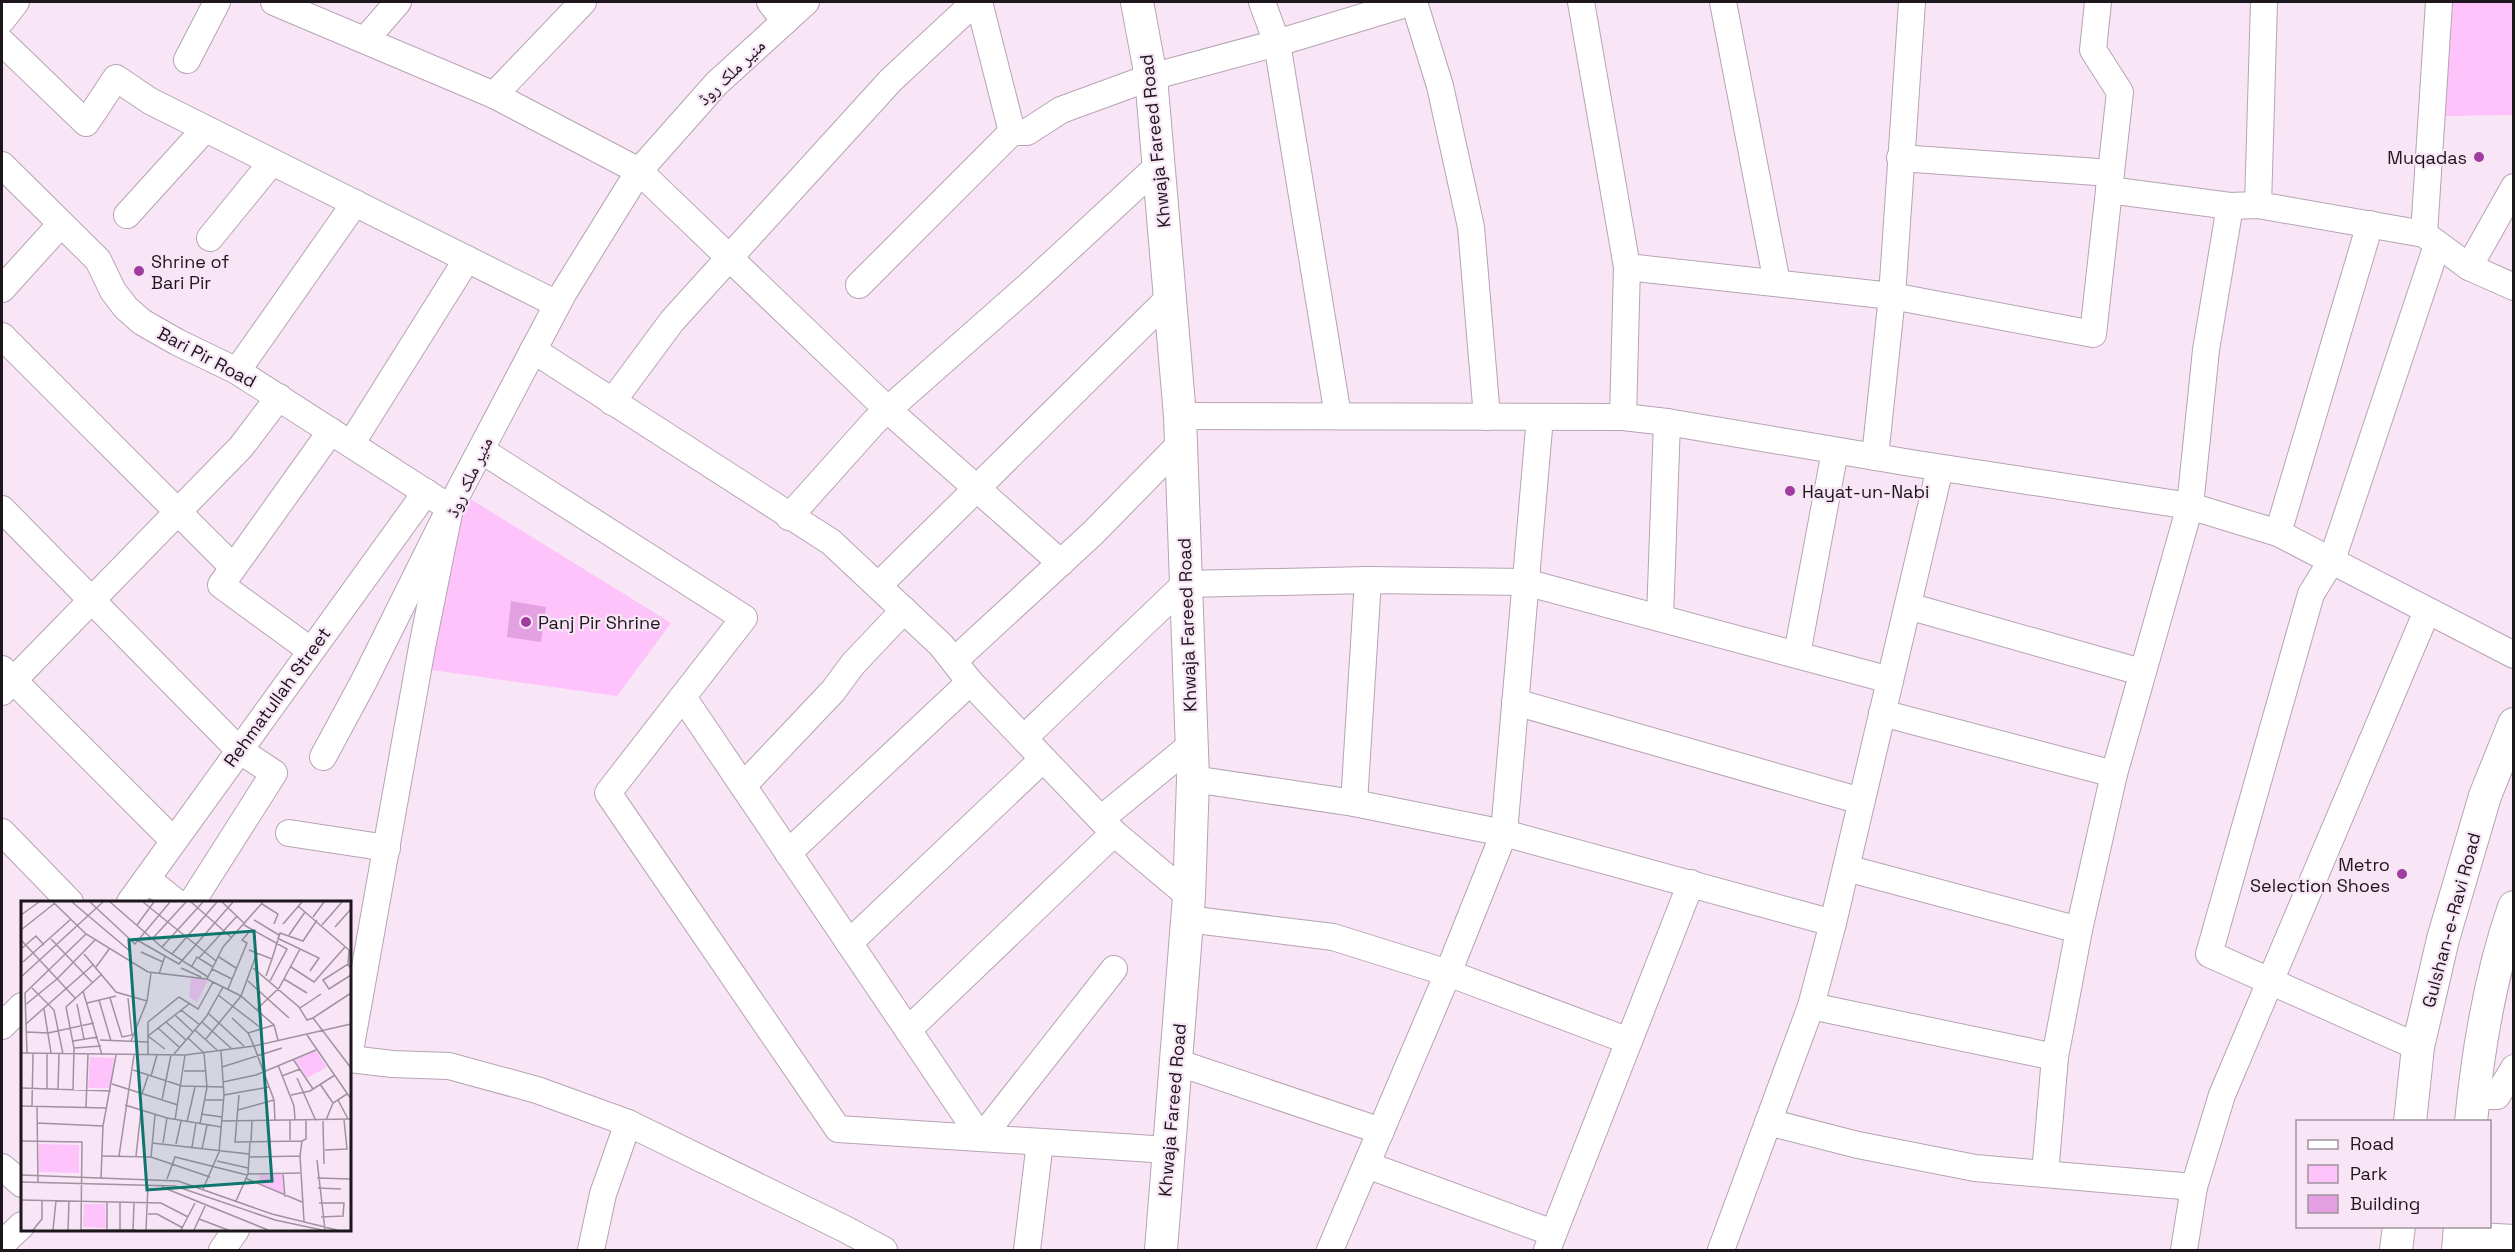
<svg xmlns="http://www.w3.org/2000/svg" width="2515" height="1252" viewBox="0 0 2515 1252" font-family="'Space Grotesk','Noto Naskh Arabic',sans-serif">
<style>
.green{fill:#fdc3fa}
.building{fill:#e4a1e1}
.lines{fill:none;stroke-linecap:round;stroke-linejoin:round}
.minor-casing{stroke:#b6a4b5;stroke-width:28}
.major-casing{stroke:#b6a4b5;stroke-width:34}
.minor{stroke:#fff;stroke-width:26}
.major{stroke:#fff;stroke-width:32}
.poi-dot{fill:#a03b9f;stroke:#f8e5f6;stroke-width:2}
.labels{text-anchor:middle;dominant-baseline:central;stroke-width:4.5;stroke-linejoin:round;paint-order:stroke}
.street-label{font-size:18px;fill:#1d161c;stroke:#f8e5f6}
.poi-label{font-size:18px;fill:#1d161c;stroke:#f8e5f6;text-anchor:start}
.inset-road{fill:none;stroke:#a0929f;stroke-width:1.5}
.view{fill:#0f766e;fill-opacity:0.15;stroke:#0f766e;stroke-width:3}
.inset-edge{fill:none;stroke:#1d161c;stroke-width:3}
</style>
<rect width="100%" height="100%" fill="#f8e5f6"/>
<g class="green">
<polygon points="2450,2 2513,2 2513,115 2443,116"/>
<polygon points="459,492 671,623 617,696 418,668"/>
</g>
<polygon class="building" points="511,601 546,607 541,642 507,637"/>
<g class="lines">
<defs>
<g id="minor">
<polyline points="274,2 494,95 639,171 888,410 1061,563"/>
<polyline points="770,2 785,21"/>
<polyline points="979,2 1012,132"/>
<polyline points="1262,2 1277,43 1338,416"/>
<polyline points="1414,2 1440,86 1471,227 1487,417"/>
<polyline points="1581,2 1627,267 1623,417"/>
<polyline points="1723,2 1777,283"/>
<polyline points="2,20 16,2"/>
<polyline points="365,40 398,2"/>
<polyline points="2,42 86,123 116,78 150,101 557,304"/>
<polyline points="187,60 217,2"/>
<polyline points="494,95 583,2"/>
<polyline points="1900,158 2111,173"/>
<polyline points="2,165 98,260 113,291 126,308 142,322 177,342 237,371 450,508 364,681 323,757"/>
<polyline points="2109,190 2230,206 2258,205 2424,234 2469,267 2514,287"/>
<polyline points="2258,205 2264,2"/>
<polyline points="127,215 205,129"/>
<polyline points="2424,234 2439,2"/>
<polyline points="210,238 272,162"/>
<polyline points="1627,267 1892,296 2093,334 2120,92 2093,50 2098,2"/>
<polyline points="2469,267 2514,187"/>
<polyline points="859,285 1012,132 1027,132 1061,110 1151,77 1277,43 1412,2"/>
<polyline points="2,289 60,225"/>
<polyline points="2,336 233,567"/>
<polyline points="533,350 831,542 941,645 970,682 1114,833 1189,896"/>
<polyline points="237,371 355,203"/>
<polyline points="612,402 672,321 729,258 891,80 975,2"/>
<polyline points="1180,416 1623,417 1667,422 1917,464 2190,506 2278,533 2514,655"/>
<polyline points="351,444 467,259"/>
<polyline points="481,450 744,618 608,793 838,1129 1169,1150"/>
<polyline points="1875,457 1892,296 1912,2"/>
<polyline points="2,509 239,750 274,773 192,902"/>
<polyline points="789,517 875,421 1027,287 1160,164"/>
<polyline points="2278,533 2370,224"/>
<polyline points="878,586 1169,298"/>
<polyline points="1908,606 2141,672"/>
<polyline points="1660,618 1667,422"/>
<polyline points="310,650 221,585 331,431"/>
<polyline points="1797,654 1835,451"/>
<polyline points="954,661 1093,533 1181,443"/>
<polyline points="2,669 174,841"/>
<polyline points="2,692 241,447 279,397"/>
<polyline points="683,697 981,1138 1114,969"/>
<polyline points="1515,702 1861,801"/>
<polyline points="1882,713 2114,774"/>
<polyline points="1024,738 1185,584 1368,580 1525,582 1890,680"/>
<polyline points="1193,779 1354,803 1504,833 1833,923"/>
<polyline points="743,786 833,691 853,664 904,610"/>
<polyline points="1354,803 1368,580"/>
<polyline points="1101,819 1191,745"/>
<polyline points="2,832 70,902"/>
<polyline points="289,833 387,848"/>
<polyline points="788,853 970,682"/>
<polyline points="1846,868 2079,930"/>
<polyline points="147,879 176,902"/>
<polyline points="130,902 426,492"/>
<polyline points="1187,919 1333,937 1448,973 1629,1041"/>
<polyline points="849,943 1043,759"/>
<polyline points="1811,1006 2055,1057"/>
<polyline points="2,1026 22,1006"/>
<polyline points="908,1030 1114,833"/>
<polyline points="2418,1047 2209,954 2311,594 2332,560 2437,245"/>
<polyline points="350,1051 422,647 450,508 564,292 639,171 717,83 806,2"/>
<polyline points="350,1059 392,1064 449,1066 537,1090 628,1123 845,1229 884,1250"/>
<polyline points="1176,1062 1381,1131"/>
<polyline points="2473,1096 2497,1096 2514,1068"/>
<polyline points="1768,1122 1858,1145 1975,1168 2194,1187"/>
<polyline points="1367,1165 1553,1233"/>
<polyline points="2,1167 22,1184"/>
<polyline points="2045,1174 2055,1057 2079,930 2114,774 2190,506 2206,350 2230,206"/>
<polyline points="2460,1235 2514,1238"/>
<polyline points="2,1244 22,1225"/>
<polyline points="222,1250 236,1230"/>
<polyline points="591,1250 603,1194 628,1123"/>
<polyline points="1027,1250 1040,1142"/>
<polyline points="1330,1250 1448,973 1504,833 1540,417"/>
<polyline points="1547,1250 1691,883"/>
<polyline points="1721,1250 1811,1006 1833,923 1940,468"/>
<polyline points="2184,1250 2194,1187 2222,1095 2427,611"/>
</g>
<g id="major">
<polyline points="1137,2 1151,77 1180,416 1193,779 1189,896 1161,1250"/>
<polyline points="2410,1122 2418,1047 2443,939 2485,796 2514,724"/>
<path d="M2471,1122C2478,1049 2490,976 2514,907"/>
<polyline points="2396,1250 2399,1226"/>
<polyline points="2458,1250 2460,1226"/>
</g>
</defs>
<use href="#minor" class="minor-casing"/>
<use href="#major" class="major-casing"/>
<use href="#minor" class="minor"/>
<use href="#major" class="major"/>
</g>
<g class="poi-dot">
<circle cx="2479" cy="157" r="6"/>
<circle cx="139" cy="271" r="6"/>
<circle cx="1790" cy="491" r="6"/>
<circle cx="526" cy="622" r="6"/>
<circle cx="2402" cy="874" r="6"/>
</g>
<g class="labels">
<g class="street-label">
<text transform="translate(731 72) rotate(-44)">منیر ملک روڈ</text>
<text transform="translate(1155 141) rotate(-96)">Khwaja Fareed Road</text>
<text transform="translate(207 357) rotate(28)">Bari Pir Road</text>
<text transform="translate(469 477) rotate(-65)">منیر ملک روڈ</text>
<text transform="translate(1187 625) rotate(-92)">Khwaja Fareed Road</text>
<text transform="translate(277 697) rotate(-54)">Rehmatullah Street</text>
<text transform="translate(2451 920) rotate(-75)">Gulshan-e-Ravi Road</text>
<text transform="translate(1172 1110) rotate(-85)">Khwaja Fareed Road</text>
</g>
<g class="poi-label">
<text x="2467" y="157" text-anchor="end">Muqadas</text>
<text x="151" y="261">Shrine of<tspan x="151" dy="21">Bari Pir</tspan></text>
<text x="1802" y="491">Hayat-un-Nabi</text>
<text x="538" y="622">Panj Pir Shrine</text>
<text x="2390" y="864" text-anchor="end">Metro<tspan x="2390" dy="21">Selection Shoes</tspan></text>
</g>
</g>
<g transform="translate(21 901)">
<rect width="330" height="330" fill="#f8e5f6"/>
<path d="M170,76L187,79L176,101L168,96ZM295,150L306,166L286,177L274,158ZM69,156L93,157L89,187H67ZM18,243L58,244V272L18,271ZM261,273L263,294L239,282L238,274ZM63,303H84L85,327L62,326Z" fill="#fdc3fa"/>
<path class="inset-road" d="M32,1L65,33L127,71L186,78L220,95L253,124L257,139M51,1L109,50M69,1L114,43L149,1M89,1L143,48L187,76M122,1L195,60M170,1L211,37M201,1L224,23M241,3L257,13L253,23M277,5L328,49L327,63M0,14L18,1M292,16L303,1M233,19L258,34M262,23L281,1M116,24L133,1M223,24L266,48L249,80M301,24L321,1M314,26L330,8M0,29L34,2M268,34L284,11M132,37L165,1M256,37L298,57L289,70M30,38L71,81M0,39L54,97M116,39L158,63L212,1M141,46L182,1M0,48L15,35L23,44M228,49L251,58L245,75M120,51L142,61M63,53L95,91L126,100M151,53L196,1M198,56L215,67M178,57L216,15M251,58L259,32L282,40L296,19M2,61L50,18M171,65L176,56L192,66M75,66L89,47M270,66L293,81L324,46M160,67L180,76M232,67L278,106L286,119L292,117M191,68L211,78M330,68L327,63L302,79L308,88L330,74M138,73L144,55M0,76L82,1M186,78L202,46L242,1M263,78L286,92M227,80L268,117M11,87L33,109L42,153M207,88L226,42L221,39L229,30M62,90L81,154M330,92L292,117L330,167M197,94L240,127M89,97L101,136L111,134L107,97M78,99L90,140M66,102L95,95M56,103L63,138M4,104L36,78L74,39M279,107L300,93M23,108L30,152M236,108L258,87L279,48M160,109L179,124M187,112L223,145M154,114L172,131M211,117L227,132L233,145L253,199L254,220M145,121L165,139M181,121L211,148M5,123L73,63M137,127L158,146M174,129L197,150M6,131L27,132L73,122M227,132L253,124M286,134L330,198M167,137L183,152L186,186L179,223M79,139L127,141M184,139L220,95L236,52M52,140L77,136M110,140L126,100L130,72M53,147L80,145M144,148L127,135L168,103M0,152L164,154L233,145L330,123M6,152L4,92L65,33M26,152V188M153,153L185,116L202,86M127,154V121L158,96L177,108L192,81M272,158L292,188M257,164L273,205L274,219M201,166L261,147M112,169L161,185L202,186M163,170H185M130,175L136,154M261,175L279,168M276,177L295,220M202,181L235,174L295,149M91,183L157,204M299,183L312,202M0,187L90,190M37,188L38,153M52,189L53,147L45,106L81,73M121,193L127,175M203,194L248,186M218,194L214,241L281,240M270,194L289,190L314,174M141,199L150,154M183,199H202M317,199L327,218M104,204L146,217L200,226M0,205L85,207M11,205L12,153M16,205L17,281M65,206L67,153M217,209L253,199M180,213L201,216M154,219L164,154M269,219V239M305,219L312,202L326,193M201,220L330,218M302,220L303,263M166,221L174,186M16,222L82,225M0,240L61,241L60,329M230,241L231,220M131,242L228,253M142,242L146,217M155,243L160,220M171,246L175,222M181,248L186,224M304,249L326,248L323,219M80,255L130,256L189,276M98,255L113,154M115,255L120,210M130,256L134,214M228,256L279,255M296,259L304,329M196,260L227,267M227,273L279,272M262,273L264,296M0,274L157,280L251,313L316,329M80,277L82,225L95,154M224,277L281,301M296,277L330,278M146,278L154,256L226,274M0,281L154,285L254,319L301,329M141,286L247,329M297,287L320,288M182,288L198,251L203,194L200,150M0,299L140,302L167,316M215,300L227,273L229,241M86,301V329M298,302H323L322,315L300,316M127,313H136L162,327M178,318L207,329M283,320L279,255L281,240L285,238V219M12,329L21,318V300M32,329L35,300M47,329L48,300M60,329H115M99,329V301M112,329L113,302M125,329L127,284M160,329L174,302M173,329L185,303"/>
<path class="view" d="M233,30L251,280L126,289L108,39Z"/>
<rect width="330" height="330" class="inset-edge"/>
</g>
<rect width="2515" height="1252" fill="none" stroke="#1d161c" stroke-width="6"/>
<rect x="2296" y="1120" width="195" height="108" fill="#f8e5f6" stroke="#a0929f" stroke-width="1.5"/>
<rect x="2308" y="1140" width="30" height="9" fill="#ffffff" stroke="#a0929f" stroke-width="1.5"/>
<text x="2350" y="1150" font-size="18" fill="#1d161c">Road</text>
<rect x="2308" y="1165" width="30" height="18" fill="#fdc3fa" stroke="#a0929f" stroke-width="1.5"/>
<text x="2350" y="1180" font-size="18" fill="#1d161c">Park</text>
<rect x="2308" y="1195" width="30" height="18" fill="#e4a1e1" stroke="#a0929f" stroke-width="1.5"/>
<text x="2350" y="1210" font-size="18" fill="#1d161c">Building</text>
</svg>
